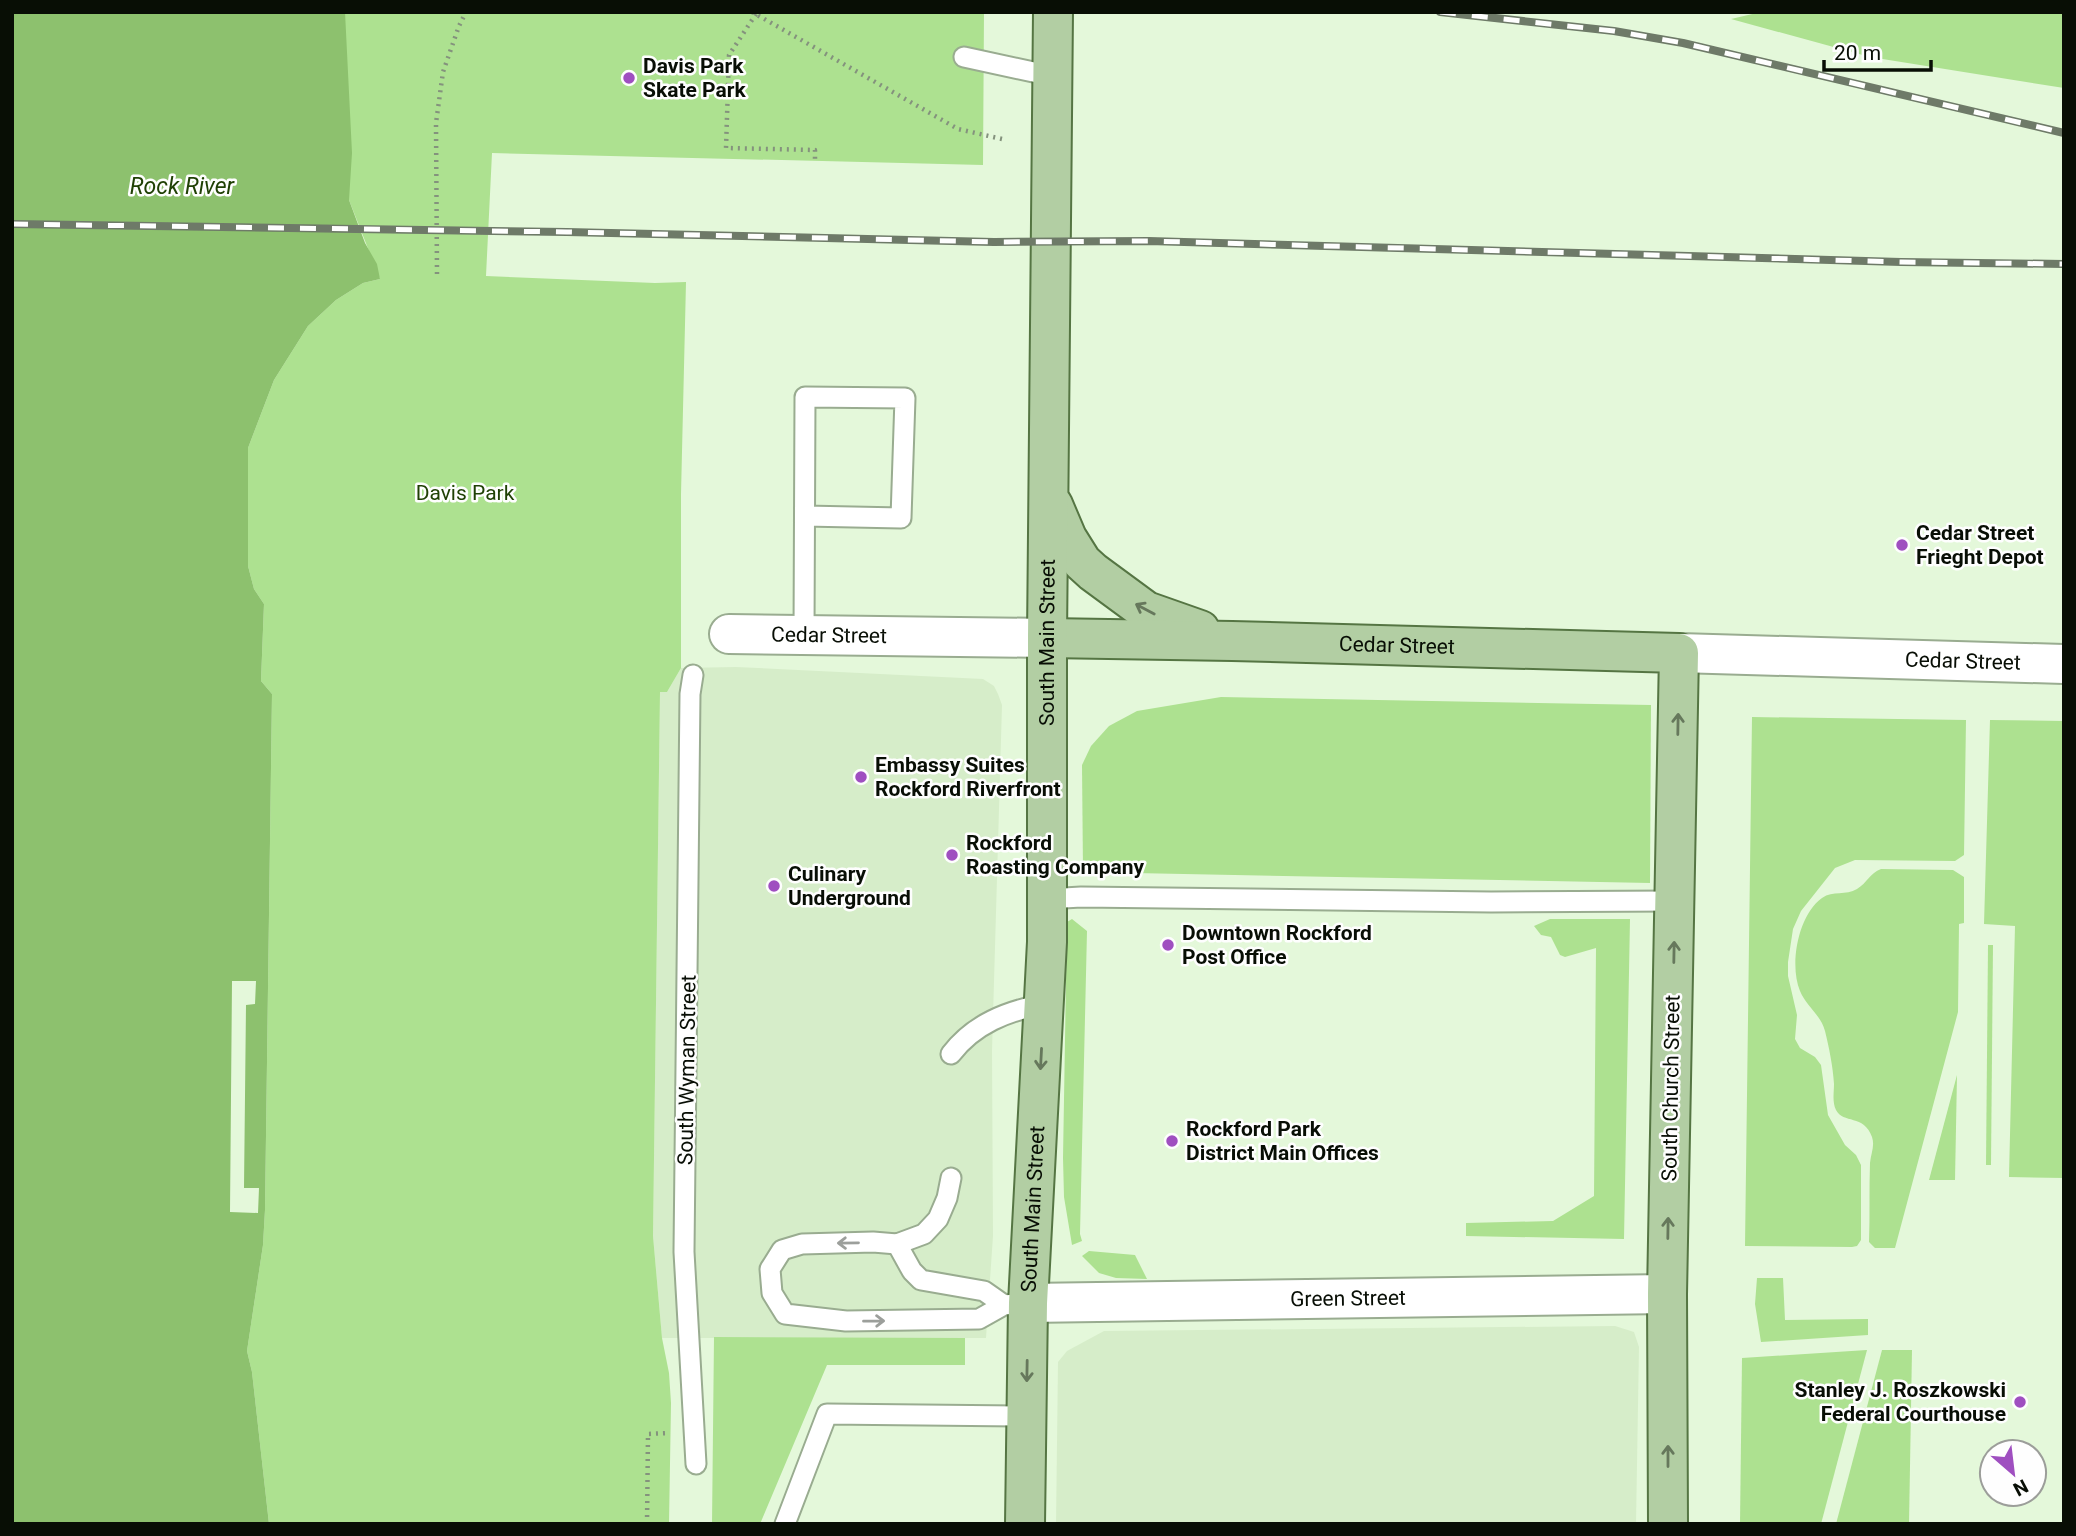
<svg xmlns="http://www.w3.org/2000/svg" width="2076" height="1536" viewBox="0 0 2076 1536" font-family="Roboto,sans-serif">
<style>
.built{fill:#d6edc9}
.green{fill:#ade190}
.water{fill:#8dc16e}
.pier{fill:#e4f8da}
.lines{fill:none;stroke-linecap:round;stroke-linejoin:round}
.service-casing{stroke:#99ac90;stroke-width:23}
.minor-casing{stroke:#99ac90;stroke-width:42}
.tertiary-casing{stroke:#99ac90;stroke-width:42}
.primary-casing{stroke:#557543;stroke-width:42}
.path{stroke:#84927d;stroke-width:4.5;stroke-dasharray:2 5;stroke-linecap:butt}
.service{stroke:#fff;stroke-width:19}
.minor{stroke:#fff;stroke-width:38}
.tertiary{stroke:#fff;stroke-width:38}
.primary{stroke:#b2cea3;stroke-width:38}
.rail-casing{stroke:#6e7a68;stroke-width:8}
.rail{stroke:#fefefe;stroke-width:5;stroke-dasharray:16;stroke-linecap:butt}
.oneway{stroke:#66785c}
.oneway2{stroke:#9c9f9b}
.poi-dot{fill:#9f4fc0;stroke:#fefefe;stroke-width:2.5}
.labels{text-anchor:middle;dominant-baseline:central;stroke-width:5;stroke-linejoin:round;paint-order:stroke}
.poi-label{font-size:21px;font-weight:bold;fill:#080e05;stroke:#fefefe;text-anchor:start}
.park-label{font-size:21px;fill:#204105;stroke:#fefefe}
.street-label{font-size:21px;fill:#080e05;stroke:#fefefe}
.water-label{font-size:23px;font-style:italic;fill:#204105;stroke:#fefefe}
</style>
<rect width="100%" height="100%" fill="#e4f8da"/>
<g class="built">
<polygon points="736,667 983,679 994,686 998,694 1002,705 992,1051 993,1236 986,1338 662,1338 653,1236 660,691 667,692 681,668"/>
<polygon points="1615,1326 1634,1332 1639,1347 1636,1524 1056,1524 1058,1362 1067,1351 1104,1331"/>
</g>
<g class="green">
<polygon points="342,12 984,12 983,165 492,153 486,276 655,283 686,282 681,494 681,668 667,692 660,692 653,1236 662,1338 669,1373 671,1403 669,1524 269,1524 252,1372 247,1351 263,1245 265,1210 272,694 261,681 264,604 254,589 248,566 248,448 274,380 308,326 336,300 363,283 380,279 349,200"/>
<polygon points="1761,12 2064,12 2064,88 1870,57 1731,19"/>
<polygon points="1221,697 1651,705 1650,883 1083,872 1082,765 1091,746 1109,726 1137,711"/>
<polygon points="1752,717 1966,720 1964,855 1955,861 1855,860 1835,868 1801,911 1793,929 1788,962 1788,976 1797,1015 1795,1039 1800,1048 1815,1057 1821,1065 1828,1115 1845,1145 1856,1155 1861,1165 1861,1240 1857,1246 1852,1247 1745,1246"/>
<polygon points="1990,720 2064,721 2064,1178 2009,1177 2015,926 1984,924"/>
<path d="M1881,869L1953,870L1964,877V923L1959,924L1958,1012L1895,1248H1875L1869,1242C1870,1216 1869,1189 1870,1163C1871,1153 1875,1146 1872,1137C1864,1114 1843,1124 1836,1110C1832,1102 1834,1092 1834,1084C1833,1067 1829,1047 1825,1031C1821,1015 1806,1006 1800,991C1789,965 1798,915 1822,898C1833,890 1846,896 1857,889C1867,883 1870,873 1881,869Z"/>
<polygon points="1072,919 1087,931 1080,1234 1082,1241 1072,1245 1064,1197 1063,1158 1067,922"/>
<polygon points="1550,919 1630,919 1624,1239 1466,1236 1466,1223 1553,1221 1594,1196 1596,948 1565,957 1560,955 1551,937 1541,935 1534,926"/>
<polygon points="1988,945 1993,945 1991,1165 1986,1165"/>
<polygon points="1957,1075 1955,1180 1929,1180"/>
<polygon points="1089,1251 1135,1255 1147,1279 1116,1278 1099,1273 1082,1256"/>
<polygon points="1757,1278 1783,1278 1785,1320 1868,1319 1868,1335 1761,1342 1755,1304"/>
<polygon points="714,1337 965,1338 965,1365 827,1365 760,1524 712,1524"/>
<polygon points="1867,1350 1821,1524 1740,1524 1742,1358"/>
<polygon points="1882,1350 1912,1350 1909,1524 1836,1524"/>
</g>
<polygon class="water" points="12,12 345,12 352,153 349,200 365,243 377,264 380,279 363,283 336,300 308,326 274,380 248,448 248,566 254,589 264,604 261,681 272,694 265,1210 263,1245 247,1351 252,1372 269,1524 12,1524"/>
<polygon class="pier" points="232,981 256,981 255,1004 246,1005 244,1188 259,1188 258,1213 230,1212"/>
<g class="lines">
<defs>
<g id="service">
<polyline points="964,57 1052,76"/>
<polyline points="804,635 805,397 905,398 901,518 805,516"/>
<polyline points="693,675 690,694 684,1252 696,1464"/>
<polyline points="1047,899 1081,897 1491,902 1675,901"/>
<path d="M951,1054C974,1024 1007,1011 1044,1004"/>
<polyline points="951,1178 947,1198 938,1219 924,1234 897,1244 873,1242 802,1244 782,1250 770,1269 772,1293 785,1314 846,1321 979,1319 1004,1305 1028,1303"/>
<polyline points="897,1244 912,1271 921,1280 984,1291 1004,1305"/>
<polyline points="785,1524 827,1414 1026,1416"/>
</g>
<g id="minor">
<path id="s1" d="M729,634L1047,638"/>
<path id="s2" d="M1028,1303L1667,1294"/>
</g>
<g id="tertiary">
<path id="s3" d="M1679,653L2064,664"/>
</g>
<g id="primary">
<polyline points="1053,505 1067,538 1082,562 1093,572 1146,611 1200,630"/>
<path id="s4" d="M1047,638L1232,641L1679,653L1667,1294L1668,1524"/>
<path id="s5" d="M1025,1524L1028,1303L1047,942V638L1053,12"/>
</g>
</defs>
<use href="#service" class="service-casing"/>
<use href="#minor" class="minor-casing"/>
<use href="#tertiary" class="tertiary-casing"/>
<use href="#primary" class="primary-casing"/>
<g class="path">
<polyline points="752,12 958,129 1002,139"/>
<polyline points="756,14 729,55 726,148 815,150 815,160"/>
<polyline points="437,274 436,123 443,72 459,26 466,12"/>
<polyline points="647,1524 648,1434 669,1433"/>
</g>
<use href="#service" class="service"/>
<use href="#minor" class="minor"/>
<use href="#tertiary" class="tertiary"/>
<use href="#primary" class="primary"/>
<defs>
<g id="rail">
<polyline points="1440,12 1614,31 1683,43 2064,133"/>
<polyline points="12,224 567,232 994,242 1149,241 1901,262 2064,264"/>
</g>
</defs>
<use href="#rail" class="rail-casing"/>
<use href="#rail" class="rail"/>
</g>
<defs><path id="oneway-shaft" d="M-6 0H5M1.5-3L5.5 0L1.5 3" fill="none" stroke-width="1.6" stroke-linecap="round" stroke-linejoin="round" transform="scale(1.75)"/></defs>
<g class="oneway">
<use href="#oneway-shaft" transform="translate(1145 609) rotate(-152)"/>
<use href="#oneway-shaft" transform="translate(1678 724) rotate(-89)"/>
<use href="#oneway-shaft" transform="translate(1674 952) rotate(-89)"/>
<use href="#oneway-shaft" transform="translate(1041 1059) rotate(93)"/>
<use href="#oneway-shaft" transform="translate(1668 1228) rotate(-89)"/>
<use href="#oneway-shaft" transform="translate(1027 1371) rotate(91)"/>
<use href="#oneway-shaft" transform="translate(1668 1456) rotate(-90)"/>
</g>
<g class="oneway2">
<use href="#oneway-shaft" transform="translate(848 1243) rotate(179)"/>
<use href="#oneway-shaft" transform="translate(874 1321) rotate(-1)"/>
</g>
<g class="poi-dot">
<circle cx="629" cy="78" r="7"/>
<circle cx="1902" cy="545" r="7"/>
<circle cx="861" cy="777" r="7"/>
<circle cx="952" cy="855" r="7"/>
<circle cx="774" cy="886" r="7"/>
<circle cx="1168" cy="945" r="7"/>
<circle cx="1172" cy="1141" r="7"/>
<circle cx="2020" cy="1402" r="7"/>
</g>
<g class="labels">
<g class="poi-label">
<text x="643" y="66">Davis Park<tspan x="643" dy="24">Skate Park</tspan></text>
<text x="1916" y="533">Cedar Street<tspan x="1916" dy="24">Frieght Depot</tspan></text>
<text x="875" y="765">Embassy Suites<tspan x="875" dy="24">Rockford Riverfront</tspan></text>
<text x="966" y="843">Rockford<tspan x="966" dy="24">Roasting Company</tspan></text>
<text x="788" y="874">Culinary<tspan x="788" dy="24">Underground</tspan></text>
<text x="1182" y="933">Downtown Rockford<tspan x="1182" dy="24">Post Office</tspan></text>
<text x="1186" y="1129">Rockford Park<tspan x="1186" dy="24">District Main Offices</tspan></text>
<text x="2006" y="1390" text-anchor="end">Stanley J. Roszkowski<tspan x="2006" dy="24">Federal Courthouse</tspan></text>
</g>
<g class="park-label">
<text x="465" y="493">Davis Park</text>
</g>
<g class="street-label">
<text stroke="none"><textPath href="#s1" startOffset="100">Cedar Street</textPath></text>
<text stroke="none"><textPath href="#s5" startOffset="882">South Main Street</textPath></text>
<text stroke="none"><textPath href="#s4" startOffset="350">Cedar Street</textPath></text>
<text stroke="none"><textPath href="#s3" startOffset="284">Cedar Street</textPath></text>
<text transform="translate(687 1070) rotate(-89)">South Wyman Street</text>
<text transform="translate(1671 1088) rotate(-89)">South Church Street</text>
<text stroke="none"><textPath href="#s5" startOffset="315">South Main Street</textPath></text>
<text stroke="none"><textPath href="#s2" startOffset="320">Green Street</textPath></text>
</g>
<g class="water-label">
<text x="182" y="186">Rock River</text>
</g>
</g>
<rect width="2076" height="1536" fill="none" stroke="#080e05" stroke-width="28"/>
<g transform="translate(2013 1473) rotate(152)"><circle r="33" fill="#fefefe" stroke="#9c9e9a" stroke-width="2"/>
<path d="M0-5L12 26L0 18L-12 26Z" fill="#9f4fc0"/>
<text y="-10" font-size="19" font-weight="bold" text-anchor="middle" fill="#080e05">N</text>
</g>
<path d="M1824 60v10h107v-10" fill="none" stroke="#080e05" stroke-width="3.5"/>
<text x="1834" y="60" font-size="21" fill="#080e05" stroke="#fefefe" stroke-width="5" paint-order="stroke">20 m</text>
</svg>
